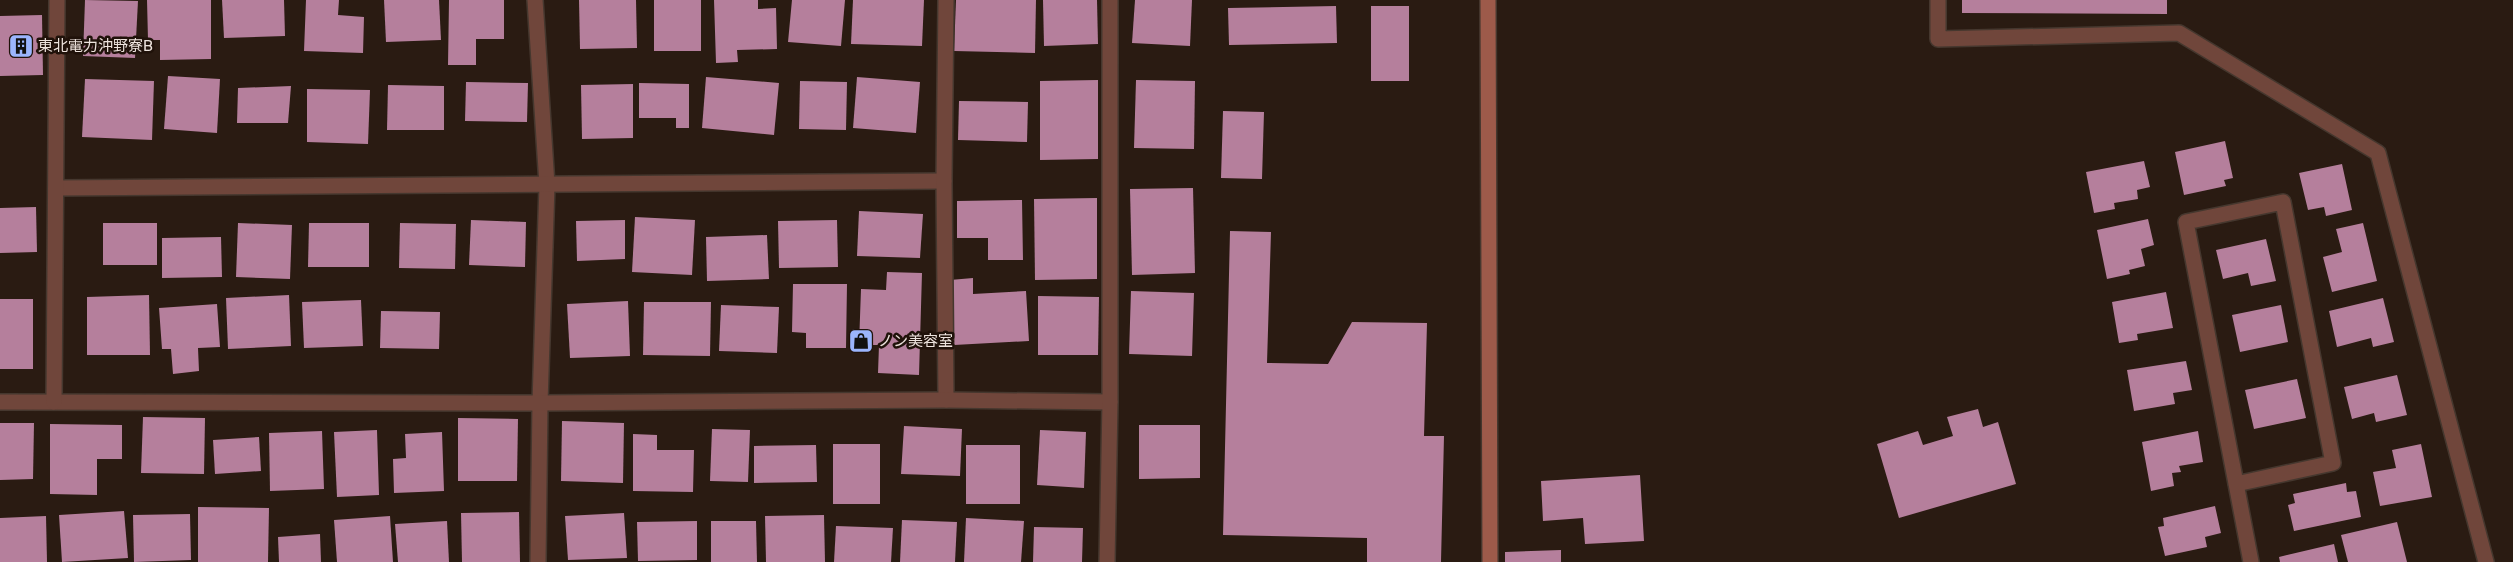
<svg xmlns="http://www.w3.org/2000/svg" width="2513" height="562" viewBox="0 0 2513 562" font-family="Rubik,'Noto Sans JP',sans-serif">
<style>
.building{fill:#b57f9c}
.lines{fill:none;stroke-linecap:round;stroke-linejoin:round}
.street-casing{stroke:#45372e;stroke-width:18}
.secondary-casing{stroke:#45372e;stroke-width:18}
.street{stroke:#70463b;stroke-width:15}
.secondary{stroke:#9d5a4a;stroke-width:15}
.labels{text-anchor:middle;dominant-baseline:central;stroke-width:5;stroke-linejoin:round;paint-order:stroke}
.poi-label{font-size:15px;fill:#ede3dd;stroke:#20120a;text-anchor:start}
</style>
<rect width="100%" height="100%" fill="#2a1b12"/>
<g class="building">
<polygon points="85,0 138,1 135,58 83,56"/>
<polygon points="147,0 211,0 211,59 160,60 160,40 148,40"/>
<polygon points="222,0 284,0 285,36 224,38"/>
<polygon points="306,0 339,0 338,15 364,17 363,53 304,51"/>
<polygon points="384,0 439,0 441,40 386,42"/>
<polygon points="449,0 504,0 504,39 476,39 476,65 448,65"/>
<polygon points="579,0 636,0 637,48 580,49"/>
<rect x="654" y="0" width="47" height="51"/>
<polygon points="714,0 758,0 758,9 776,8 777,49 737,50 738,62 716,63"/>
<polygon points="792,0 845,0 841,46 788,42"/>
<polygon points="853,0 924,0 922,46 851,44"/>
<polygon points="956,0 1036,0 1035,53 954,51"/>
<polygon points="1043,0 1097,0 1098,44 1044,46"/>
<polygon points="1135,0 1192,0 1190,46 1132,43"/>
<polygon points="1962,0 2167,0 2167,14 1962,13"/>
<polygon points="1336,6 1337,43 1229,45 1228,8"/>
<rect x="1371" y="6" width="38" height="75"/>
<polygon points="42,15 43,75 0,76 0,16"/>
<polygon points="168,76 220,79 217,133 164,129"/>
<polygon points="706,77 779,83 774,135 702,128"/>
<polygon points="857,77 920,82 916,133 853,128"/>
<polygon points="85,79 154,81 152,140 82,137"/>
<polygon points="1098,80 1098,159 1040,160 1040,81"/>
<polygon points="1136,80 1195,81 1194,149 1134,148"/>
<polygon points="800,81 847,82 846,130 799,129"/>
<polygon points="466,82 528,83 527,122 465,121"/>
<polygon points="639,83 689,84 689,128 676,128 676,118 639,118"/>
<polygon points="633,84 633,138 582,139 581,85"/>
<polygon points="388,85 444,86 444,130 387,130"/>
<polygon points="291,86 288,123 237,123 238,88"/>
<polygon points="307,89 370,90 368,144 307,142"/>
<polygon points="959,101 1028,102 1027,142 958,140"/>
<polygon points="1223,111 1264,112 1262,179 1221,178"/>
<polygon points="2225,141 2233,178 2224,180 2226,186 2184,195 2175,152"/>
<polygon points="2144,161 2150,187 2137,190 2138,199 2114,203 2115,209 2094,213 2086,172"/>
<polygon points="2342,164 2352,210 2326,216 2324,207 2308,210 2299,173"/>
<polygon points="1193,188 1195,273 1132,275 1130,189"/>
<polygon points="1097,198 1097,279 1035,280 1034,199"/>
<polygon points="1022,200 1023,260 988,260 988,238 957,238 957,201"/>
<polygon points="36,207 37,252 0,253 0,208"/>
<polygon points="859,211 923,214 920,258 857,256"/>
<polygon points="635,217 695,220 692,275 632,272"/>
<polygon points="2148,219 2154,245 2141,249 2145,266 2129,270 2130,274 2107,279 2097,230"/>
<polygon points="471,220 526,222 525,267 469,265"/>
<polygon points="625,220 625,259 577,261 576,221"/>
<polygon points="837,220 838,267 779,268 778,221"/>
<rect x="103" y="223" width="54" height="42"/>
<polygon points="238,223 292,225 290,279 236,277"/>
<polygon points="309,223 369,223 369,267 308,267"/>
<polygon points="400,223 456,224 455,269 399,268"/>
<polygon points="2363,223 2377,281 2332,292 2323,257 2342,252 2336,229"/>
<polygon points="1230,231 1271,232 1267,363 1328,364 1352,322 1427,323 1424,436 1444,436 1441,562 1367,562 1367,538 1223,535"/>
<polygon points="767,235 769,279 707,281 706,237"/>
<polygon points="221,237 222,277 162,278 162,238"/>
<polygon points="2266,239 2276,281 2251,286 2248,273 2223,279 2216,250"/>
<polygon points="887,272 922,273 919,375 878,373 879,345 859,345 861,289 886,290"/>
<polygon points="973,278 973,294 1026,291 1029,341 954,345 950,280"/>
<polygon points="793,284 847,284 846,348 806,348 806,333 792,332"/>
<polygon points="1131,291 1194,293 1192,356 1129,354"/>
<polygon points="2166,292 2173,328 2137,334 2138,340 2119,343 2112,302"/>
<polygon points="149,295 150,355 87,355 87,297"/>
<polygon points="289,295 291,346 228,349 226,298"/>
<polygon points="1038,296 1099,297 1098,355 1038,355"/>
<polygon points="2383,298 2394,342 2373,347 2371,338 2337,347 2329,311"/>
<rect x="0" y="299" width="33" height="70"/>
<polygon points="361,300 363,346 304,348 302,302"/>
<polygon points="628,301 630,356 570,358 567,304"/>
<polygon points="644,302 711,302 710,356 643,355"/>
<polygon points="217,304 220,347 198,348 199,371 173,374 171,349 162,349 159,308"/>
<polygon points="721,305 779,307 777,353 719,351"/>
<polygon points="2281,305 2288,342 2240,352 2232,315"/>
<polygon points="381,311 440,312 439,349 380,348"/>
<polygon points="2186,361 2192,390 2173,393 2175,404 2134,411 2127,370"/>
<polygon points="2397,375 2407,415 2376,422 2374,413 2352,419 2344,387"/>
<polygon points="2297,379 2306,418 2254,429 2245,390"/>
<polygon points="1978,409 1983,427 1998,422 2016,484 1899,518 1877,444 1918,431 1923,445 1953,436 1947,417"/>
<polygon points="143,417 205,418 204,474 141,473"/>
<polygon points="458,418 518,419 517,481 458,481"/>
<polygon points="562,421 624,423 623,483 561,481"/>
<polygon points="0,423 34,423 33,479 0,480"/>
<polygon points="50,424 122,425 122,459 97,459 97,495 50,494"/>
<polygon points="1139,425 1200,425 1200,478 1139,479"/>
<polygon points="904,426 962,429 960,476 901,474"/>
<polygon points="712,429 750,430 748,482 710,481"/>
<polygon points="377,430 379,495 337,497 334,432"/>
<polygon points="1040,430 1086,432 1084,488 1037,485"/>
<polygon points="322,431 324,489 270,491 269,433"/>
<polygon points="2198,431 2203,462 2179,466 2181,472 2172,473 2174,486 2151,491 2142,442"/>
<polygon points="442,432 444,491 394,493 393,459 406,458 405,434"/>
<polygon points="633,434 657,435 657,450 694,450 693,492 633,491"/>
<polygon points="259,437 261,471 215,474 213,440"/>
<rect x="833" y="444" width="47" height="60"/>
<polygon points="2421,444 2432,497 2380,506 2373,472 2396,468 2392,450"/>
<polygon points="816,445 817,482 754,483 754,446"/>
<rect x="966" y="445" width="54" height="59"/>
<polygon points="1640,475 1644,541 1585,544 1583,518 1543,521 1541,481"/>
<polygon points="2346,483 2347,492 2356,491 2361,517 2294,531 2288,505 2295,503 2293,494"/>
<polygon points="2215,506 2221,533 2205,537 2207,547 2165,556 2158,527 2164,526 2163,518"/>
<polygon points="198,507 269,508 268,562 198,562"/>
<polygon points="124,511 128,558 62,562 59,515"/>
<polygon points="519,512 520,562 462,562 461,513"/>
<polygon points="624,513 627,558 568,560 565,516"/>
<polygon points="190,514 191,560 134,562 133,515"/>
<polygon points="824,515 825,562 766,562 765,516"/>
<polygon points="46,516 47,562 0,562 0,518"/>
<polygon points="390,516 393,562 337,562 334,520"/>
<polygon points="966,518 1024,521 1021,562 964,562"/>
<polygon points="902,520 957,522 955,562 900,562"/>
<polygon points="447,521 449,562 398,562 395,524"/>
<polygon points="697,521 697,560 638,561 637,522"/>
<polygon points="711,521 756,521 757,562 711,562"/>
<polygon points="2397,522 2407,562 2348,562 2341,535"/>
<polygon points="836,526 893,528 891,562 834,562"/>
<polygon points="1034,527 1083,528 1082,562 1033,562"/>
<polygon points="320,534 321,562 279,562 278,537"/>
<polygon points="2334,544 2338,562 2280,562 2279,557"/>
<polygon points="1561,550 1561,562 1505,562 1505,552"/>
</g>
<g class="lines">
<defs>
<g id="street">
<polyline points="535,0 547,185 540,403 538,562"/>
<polyline points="1938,0 1938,39 2179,33 2378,153 2486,562"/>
<polyline points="56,188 944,181"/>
<polyline points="946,400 944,181 946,0"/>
<polyline points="0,402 540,403 946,400 1110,402"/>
<polyline points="54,402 57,0"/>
<polyline points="2236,484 2333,463 2283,202 2186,222 2251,562"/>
<polyline points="1107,562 1110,402 1110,0"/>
</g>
<polyline id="secondary" points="1488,0 1490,562"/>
</defs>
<use href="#street" class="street-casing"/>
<use href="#secondary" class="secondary-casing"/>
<use href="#street" class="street"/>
<use href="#secondary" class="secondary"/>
</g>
<defs>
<symbol id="building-square" viewBox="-11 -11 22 22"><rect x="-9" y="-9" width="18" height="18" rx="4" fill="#9bb5fd" stroke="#20120a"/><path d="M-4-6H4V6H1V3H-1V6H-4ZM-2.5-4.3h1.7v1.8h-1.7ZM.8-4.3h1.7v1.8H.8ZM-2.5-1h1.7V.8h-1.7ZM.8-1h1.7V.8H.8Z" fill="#111"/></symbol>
<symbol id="shop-square" viewBox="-11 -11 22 22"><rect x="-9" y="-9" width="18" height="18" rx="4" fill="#9bb5fd" stroke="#20120a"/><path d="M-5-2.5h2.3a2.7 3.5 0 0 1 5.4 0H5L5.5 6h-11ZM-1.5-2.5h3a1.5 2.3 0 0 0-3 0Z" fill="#111"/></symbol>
</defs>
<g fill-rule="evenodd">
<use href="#building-square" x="7" y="32" width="28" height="28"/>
<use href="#shop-square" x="847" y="327" width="28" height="28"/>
</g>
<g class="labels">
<g class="poi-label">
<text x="38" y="46">東北電力沖野寮B</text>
<text x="878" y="341">ノン美容室</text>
</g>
</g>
</svg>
